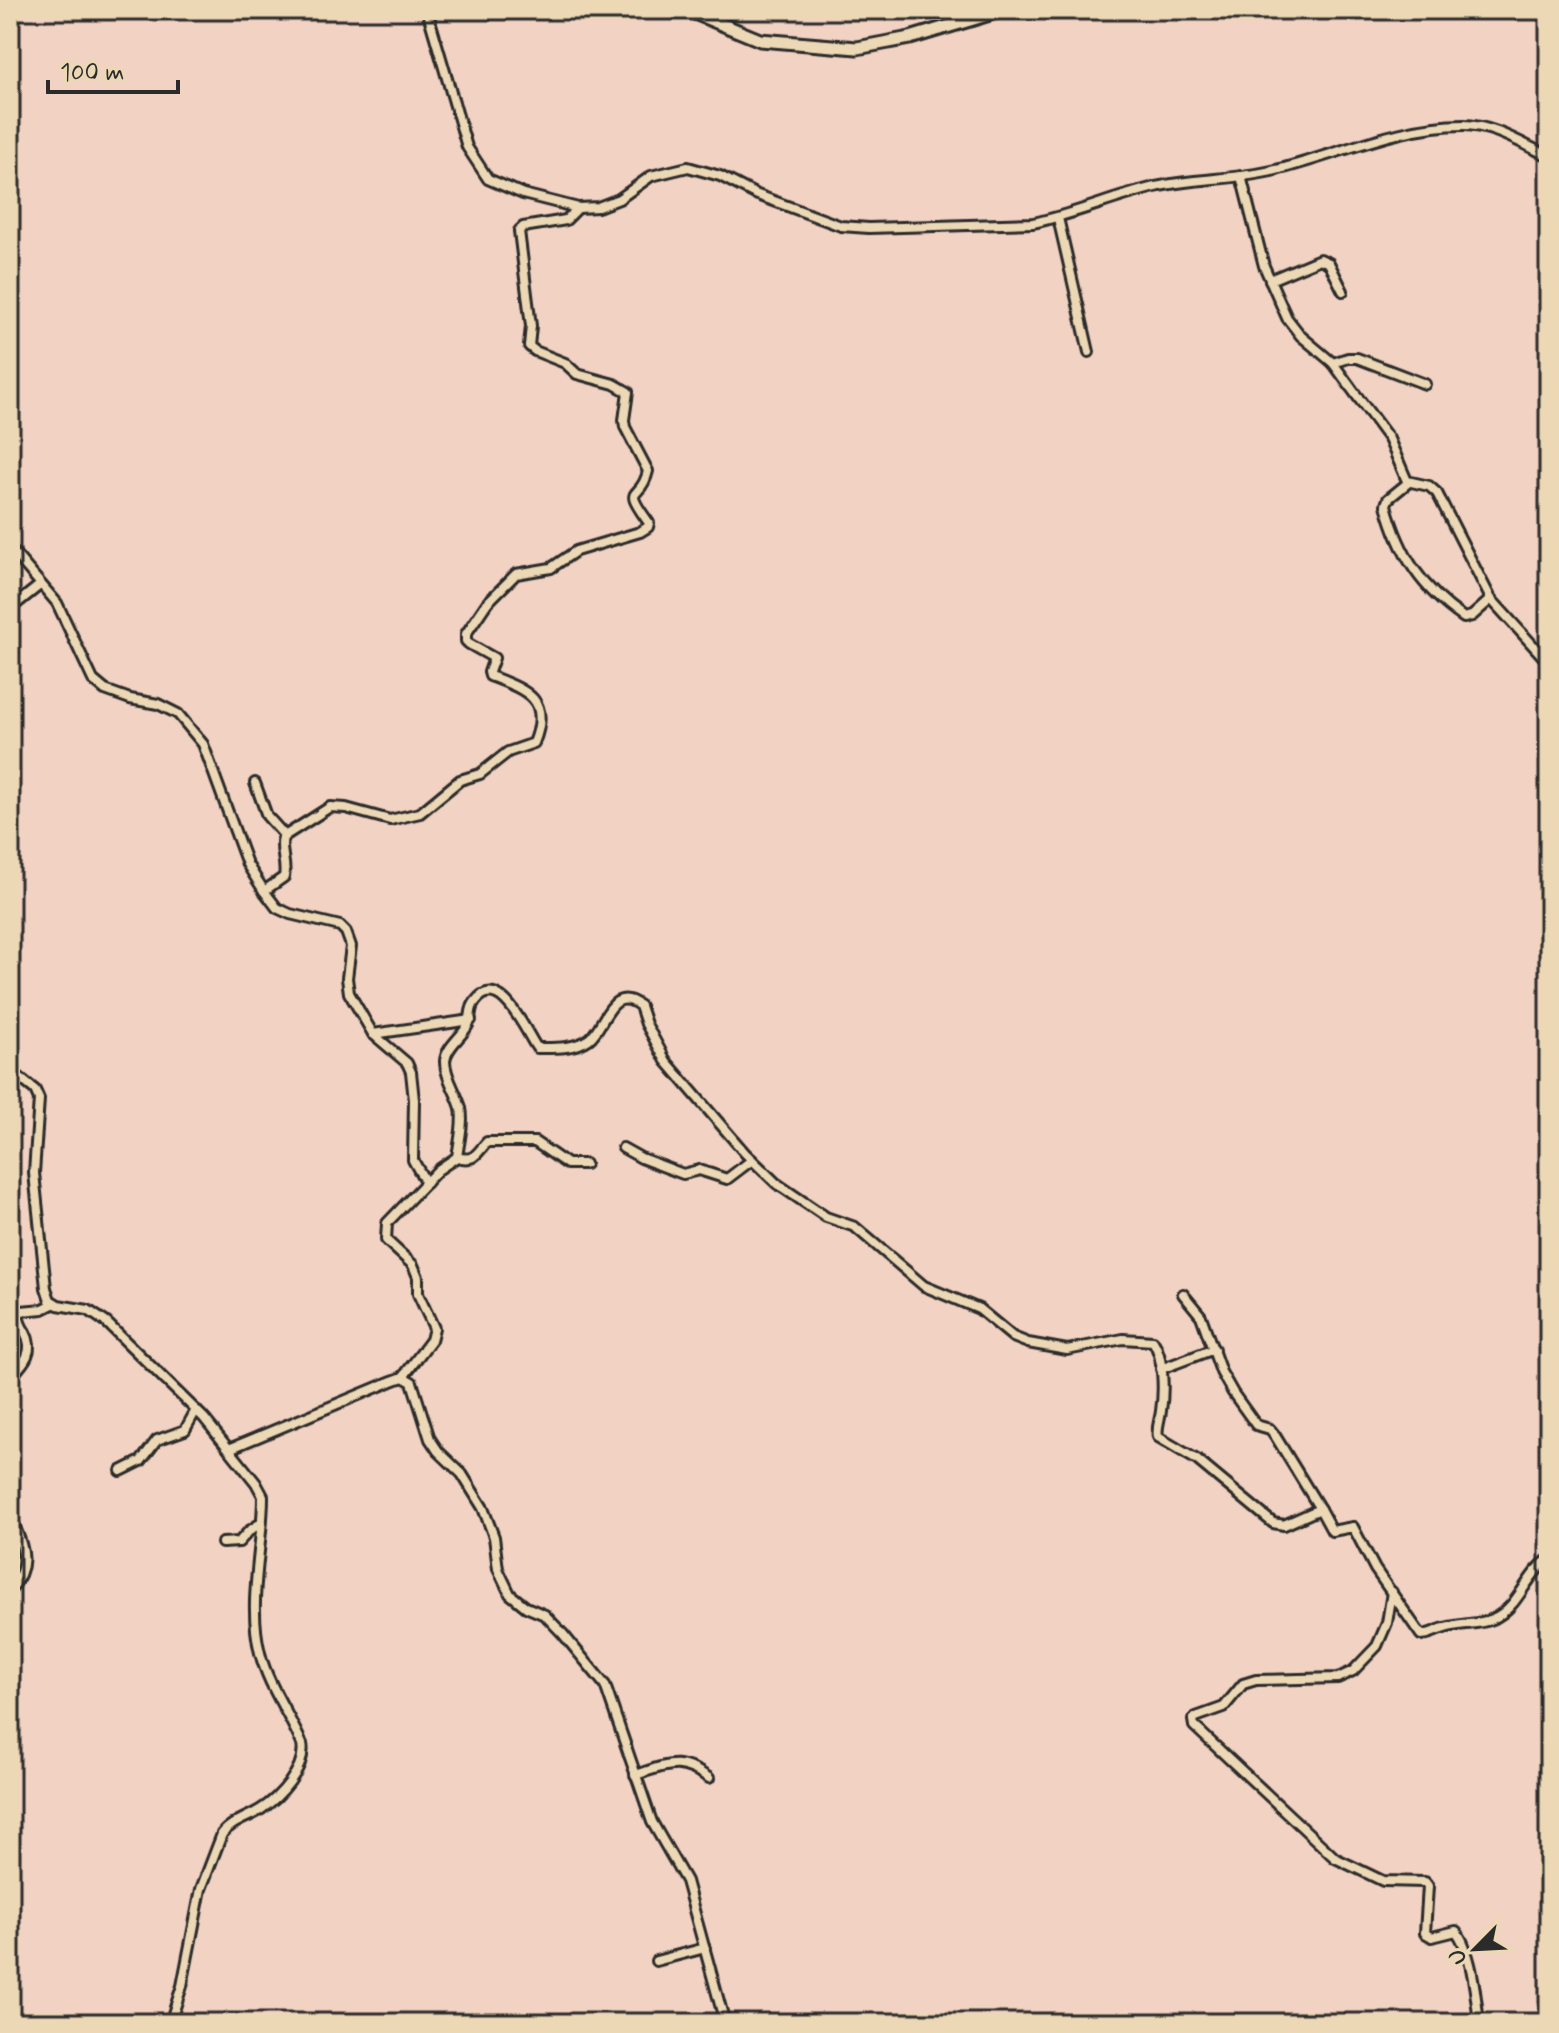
<svg xmlns="http://www.w3.org/2000/svg" width="1559" height="2033" viewBox="0 0 1559 2033" font-family="Mynerve,sans-serif">
<style>
.lines{fill:none;stroke-linecap:round;stroke-linejoin:round}
.street-casing{stroke:#2b2b2b;stroke-width:14}
.secondary-casing{stroke:#2b2b2b;stroke-width:17}
.street{stroke:#edd8b6;stroke-width:8}
.secondary{stroke:#edd8b6;stroke-width:11}
</style>
<rect width="100%" height="100%" fill="#f2d2c2"/>
<filter id="ink" filterUnits="userSpaceOnUse"><feTurbulence type="fractalNoise" baseFrequency=".0125" numOctaves="2"/><feDisplacementMap in="SourceGraphic" scale="16" xChannelSelector="R" yChannelSelector="G"/><feConvolveMatrix kernelMatrix="1 2 1 2 8 2 1 2 1" color-interpolation-filters="sRGB"/></filter>
<g filter="url(#ink)">
<g class="lines">
<defs>
<g id="street">
<path d="M427,10L467,147L488,179L523,194L578,208L598,207L619,199L651,176L688,167L720,176L755,194L841,226L869,228L1033,223C1075,214 1114,197 1155,187C1195,178 1236,180 1276,170C1338,155 1398,125 1464,125C1493,125 1524,145 1549,156"/>
<polyline points="1241,176 1264,266 1287,318 1301,336 1333,363 1354,392 1389,439 1407,481 1429,486 1437,493 1491,599 1549,663"/>
<polyline points="1058,218 1089,352"/>
<polyline points="1270,280 1320,259 1329,263 1343,291"/>
<polyline points="1333,363 1348,358 1357,358 1425,384"/>
<path d="M1409,482L1388,499L1386,505C1400,556 1422,589 1464,618L1472,616L1491,599"/>
<polyline points="10,548 57,603 93,680 105,690 130,699 158,704 178,714 203,744 247,864 264,891 277,908 290,914 340,926 346,932 351,946 347,978 349,993 373,1034 407,1063 411,1072 414,1100 413,1160 426,1183"/>
<polyline points="10,609 40,585"/>
<polyline points="255,783 267,816 285,836"/>
<path d="M264,891L284,877C287,863 279,850 283,837L330,807L346,808L390,820L420,813L460,780L480,774L508,752L534,743C552,698 526,690 490,676L489,672L494,658L469,644L466,641V634L487,603L516,574L551,568L576,551L640,532L648,527L649,523C620,483 641,503 648,471L625,427L624,420L628,392L614,384L577,374L565,363L535,351L529,346L531,326L519,231L523,227L566,220L578,208"/>
<polyline points="373,1034 471,1020"/>
<path d="M10,1070L35,1090L39,1099L34,1173L46,1288L50,1300L58,1305L88,1310L107,1323L204,1418L256,1483L263,1496C263,1547 247,1602 260,1653C268,1685 289,1714 302,1744C307,1768 279,1798 260,1810C247,1818 231,1822 222,1834L201,1889L182,1986L170,2023"/>
<polyline points="623,1148 641,1158 683,1174 699,1170 727,1179 752,1160"/>
<path d="M457,1157C459,1142 464,1123 461,1108C457,1093 445,1077 445,1061C446,1047 462,1037 468,1025C472,1017 469,1009 475,1002C500,968 527,1035 537,1048C553,1048 575,1049 589,1039C605,1027 611,983 640,1006L646,1024L666,1061L745,1153L776,1183L826,1217L855,1227L924,1286L979,1309L1013,1337L1028,1343L1067,1350L1123,1339L1153,1341C1164,1357 1164,1392 1161,1411C1160,1420 1156,1428 1158,1437L1197,1460L1273,1523L1284,1525L1320,1509L1332,1531L1353,1527L1375,1569L1421,1635C1429,1635 1436,1630 1445,1628C1473,1620 1491,1629 1513,1603C1525,1588 1533,1570 1549,1559"/>
<polyline points="1183,1294 1201,1316 1221,1372 1233,1393 1256,1425 1270,1429 1274,1434 1320,1509"/>
<polyline points="1161,1369 1214,1349"/>
<path d="M403,1377L431,1340L434,1328L418,1294V1277L413,1265L386,1240L387,1223L438,1170L457,1157C475,1162 476,1154 487,1142H535L567,1164H585"/>
<path d="M10,1378C23,1364 36,1352 25,1332C21,1326 19,1322 18,1314L21,1311L43,1309L53,1304"/>
<polyline points="229,1449 392,1381 403,1377 412,1382 430,1439 438,1451 462,1474 483,1508 494,1537 498,1569 510,1594 526,1607 545,1615 563,1634 605,1685 652,1822 686,1881 725,2023"/>
<polyline points="121,1471 141,1461 157,1440 185,1430 196,1410"/>
<path d="M10,1513C21,1546 34,1561 10,1591"/>
<polyline points="222,1543 239,1542 249,1531 261,1523"/>
<path d="M1392,1592L1387,1623L1377,1646L1353,1671L1338,1678L1256,1680L1243,1684L1224,1707L1196,1717L1193,1720L1194,1726L1335,1858L1383,1881L1425,1882L1428,1886L1425,1933L1432,1937L1456,1931C1472,1951 1476,1998 1479,2023"/>
<path d="M635,1775C668,1765 678,1757 709,1778"/>
<polyline points="656,1961 705,1948"/>
</g>
<polyline id="secondary" points="687,10 760,40 857,48 910,38 1003,10"/>
</defs>
<use href="#street" class="street-casing"/>
<use href="#secondary" class="secondary-casing"/>
<use href="#street" class="street"/>
<use href="#secondary" class="secondary"/>
</g>
</g>
<rect width="1559" height="2033" fill="none" stroke="#edd8b6" stroke-width="40"/>
<rect x="20" y="20" width="1519" height="1993" fill="none" stroke="#2b2b2b" stroke-width="3" filter="url(#ink)"/>
<g transform="translate(1475 1949) rotate(246)" stroke="#edd8b6" stroke-width="6" paint-order="stroke">
<path d="M0-6L14 30L0 20L-14 30Z" fill="#2b2b2b"/>
<text y="-12" font-size="22" font-weight="bold" text-anchor="middle" fill="#2b2b2b">U</text>
</g>
<path d="M48 80v12h130v-12" fill="none" stroke="#2b2b2b" stroke-width="4"/>
<text x="60" y="80" font-size="24" fill="#2b2b2b" stroke="#edd8b6" stroke-width="6" paint-order="stroke">100 m</text>
</svg>
